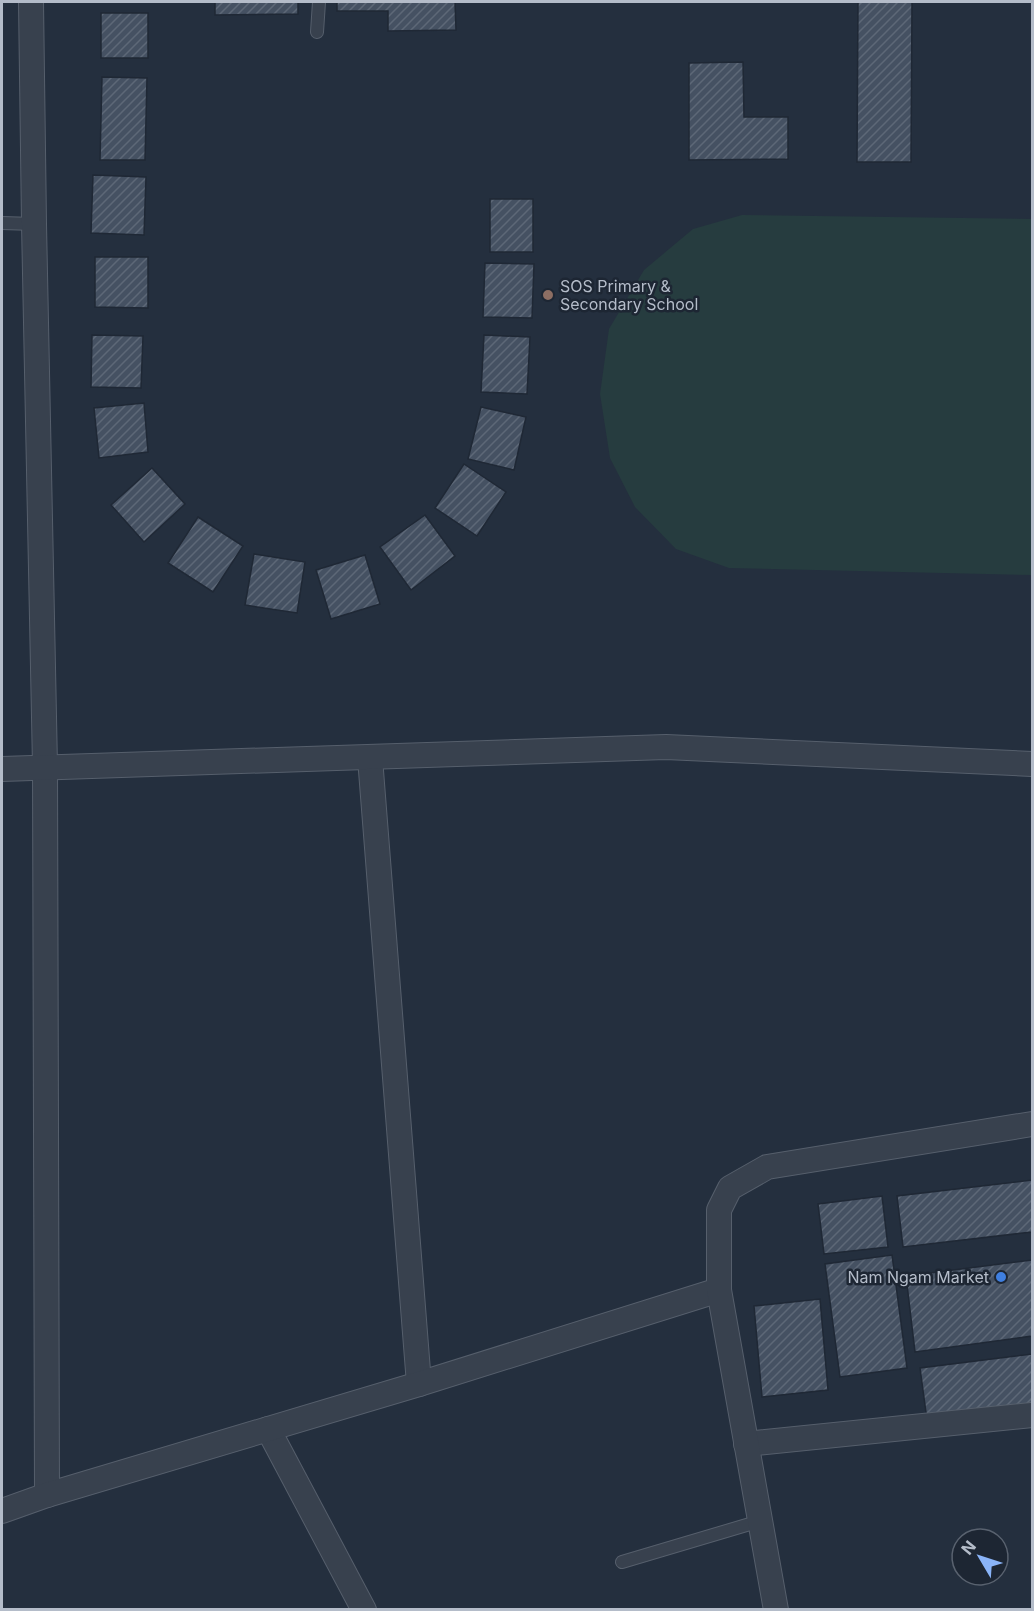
<svg xmlns="http://www.w3.org/2000/svg" width="1034" height="1611" viewBox="0 0 1034 1611" font-family="Inter,sans-serif">
<style>
.pitch{fill:#263c3f}
.building{fill:url(#building-hatch);stroke:#1f2835;stroke-width:1.5}
.lines{fill:none;stroke-linecap:round;stroke-linejoin:round}
.service-casing{stroke:#565f6c;stroke-width:14}
.minor-casing{stroke:#565f6c;stroke-width:26}
.service{stroke:#38414e;stroke-width:12}
.minor{stroke:#38414e;stroke-width:24}
.education-dot{fill:#8d6e63;stroke:#1d2633;stroke-width:2}
.shop-dot{fill:#3f7fe0;stroke:#1d2633;stroke-width:2}
.labels{text-anchor:middle;dominant-baseline:central;stroke-width:5;stroke-linejoin:round;paint-order:stroke}
.poi-label{font-size:16px;fill:#b4bcc9;stroke:#1d2633;text-anchor:start}
</style>
<defs>
<pattern id="building-hatch" width="6" height="6" patternUnits="userSpaceOnUse" patternTransform="scale(1.5)"><rect width="6" height="6" fill="#455162"/><path d="M-1 1l2-2M0 6l6-6M5 7l2-2" fill="none" stroke="#5d6877"/></pattern>
</defs>
<rect width="100%" height="100%" fill="#242f3e"/>
<polygon class="pitch" points="742,215 1032,219 1032,575 729,568 676,549 635,507 610,458 600,394 609,329 644,270 693,229"/>
<g class="building">
<polygon points="215,2 298,2 298,14 215,15"/>
<polygon points="337,2 455,2 456,30 388,31 388,11 337,11"/>
<polygon points="858,2 912,2 911,162 857,162"/>
<rect x="101" y="13" width="47" height="45"/>
<polygon points="743,62 744,117 788,117 788,159 689,160 689,63"/>
<polygon points="102,77 147,78 145,160 100,160"/>
<polygon points="93,175 146,177 144,235 91,233"/>
<rect x="490" y="199" width="43" height="53"/>
<polygon points="95,257 148,257 148,308 95,307"/>
<polygon points="485,263 534,264 532,318 483,317"/>
<polygon points="92,335 143,336 141,388 91,387"/>
<polygon points="484,335 530,337 527,394 481,392"/>
<polygon points="144,403 148,452 99,458 94,408"/>
<polygon points="481,407 526,417 514,470 468,459"/>
<polygon points="464,464 506,492 477,536 435,508"/>
<polygon points="152,468 185,504 144,542 111,505"/>
<polygon points="425,515 455,556 411,590 380,547"/>
<polygon points="198,517 243,546 213,592 168,563"/>
<polygon points="254,554 305,562 297,613 245,605"/>
<polygon points="365,555 380,604 331,619 316,570"/>
<polygon points="1032,1180 1032,1232 903,1247 897,1196"/>
<polygon points="882,1196 888,1247 824,1254 818,1204"/>
<polygon points="892,1255 907,1368 840,1377 825,1264"/>
<polygon points="1032,1260 1032,1336 915,1352 906,1276"/>
<polygon points="820,1299 828,1390 762,1397 754,1306"/>
<polygon points="1032,1354 1032,1406 927,1420 920,1368"/>
</g>
<g class="lines">
<defs>
<g id="service">
<polyline points="317,32 319,2"/>
<polyline points="2,223 34,224"/>
<polyline points="622,1562 760,1521"/>
</g>
<g id="minor">
<polyline points="31,2 34,224 45,766 47,1495"/>
<polyline points="370,758 419,1384"/>
<polyline points="2,769 666,747 1032,764"/>
<polyline points="268,1429 364,1610"/>
<polyline points="746,1444 1032,1415"/>
<polyline points="2,1511 47,1495 419,1384 719,1290"/>
<polyline points="776,1610 719,1290 719,1210 730,1188 767,1167 1032,1124"/>
</g>
</defs>
<use href="#service" class="service-casing"/>
<use href="#minor" class="minor-casing"/>
<use href="#service" class="service"/>
<use href="#minor" class="minor"/>
</g>
<circle class="education-dot" cx="548" cy="295" r="6"/>
<circle class="shop-dot" cx="1001" cy="1277" r="6"/>
<g class="labels">
<g class="poi-label">
<text x="560" y="286">SOS Primary &amp;<tspan x="560" dy="18">Secondary School</tspan></text>
<text x="989" y="1277" text-anchor="end">Nam Ngam Market</text>
</g>
</g>
<rect width="1034" height="1611" fill="none" stroke="#b4bcc9" stroke-width="6"/>
<g transform="translate(980 1557) rotate(309)"><circle r="28" fill="#1d2633" stroke="#59626f" stroke-width="1.5"/>
<path d="M0-4.5L10 22L0 15L-10 22Z" fill="#8ab4f8"/>
<text y="-9" font-size="16" font-weight="bold" text-anchor="middle" fill="#b4bcc9">N</text>
</g>
</svg>
